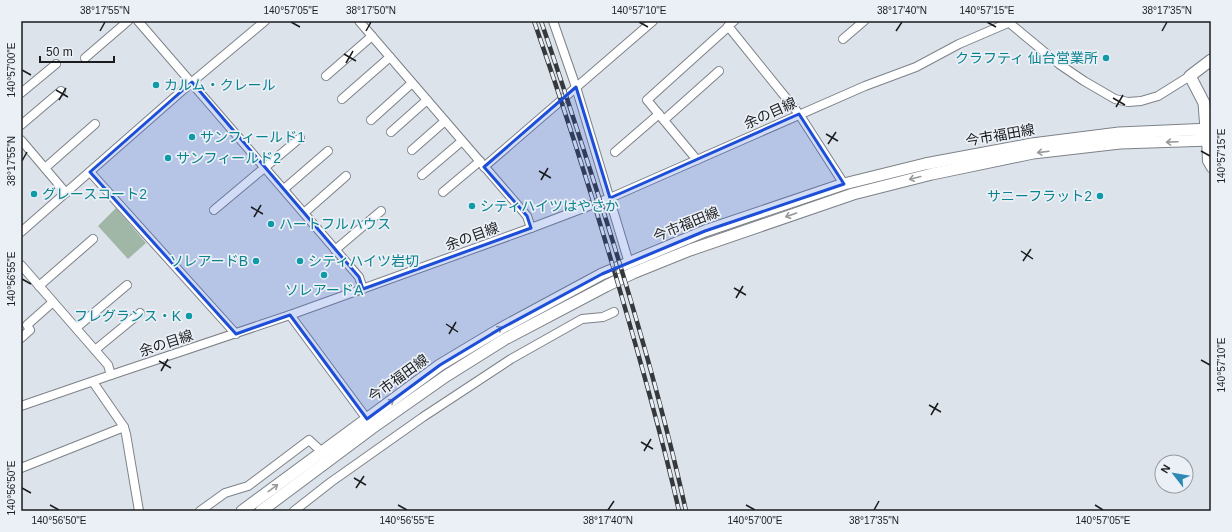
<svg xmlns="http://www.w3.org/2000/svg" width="1232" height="532" viewBox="0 0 1232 532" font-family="Arial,'Noto Sans JP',sans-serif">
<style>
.green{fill:#a0b7a8}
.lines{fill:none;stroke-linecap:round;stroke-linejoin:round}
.street-casing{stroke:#7d8289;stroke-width:10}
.secondary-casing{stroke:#7d8289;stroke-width:13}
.street{stroke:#fff;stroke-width:8}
.secondary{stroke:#fff;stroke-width:11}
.rail-casing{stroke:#36393c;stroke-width:4.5}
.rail{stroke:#ebf0f7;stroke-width:3;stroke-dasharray:9;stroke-linecap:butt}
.oneway{stroke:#98999a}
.marked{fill:#1d4ed8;fill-opacity:0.2;stroke:#1d4ed8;stroke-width:3;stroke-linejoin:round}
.ticks{fill:none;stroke:#1a1c1e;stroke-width:1.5}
.culture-dot{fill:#0f9aa8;stroke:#ebf0f7;stroke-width:1.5}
.labels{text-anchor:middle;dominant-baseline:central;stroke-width:3.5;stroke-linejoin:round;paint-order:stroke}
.culture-label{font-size:14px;fill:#0d838f;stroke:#ebf0f7;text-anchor:start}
.street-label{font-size:14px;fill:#1a1c1e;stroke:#ebf0f7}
.neatline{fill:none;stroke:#1a1c1e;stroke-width:1.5}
.ticks-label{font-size:10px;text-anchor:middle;fill:#1a1c1e}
</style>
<rect width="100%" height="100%" fill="#dde3ea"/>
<polygon class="green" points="116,208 146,243 128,259 98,226"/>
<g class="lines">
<defs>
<g id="street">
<polyline points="138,21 359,277 363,289"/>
<polyline points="359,21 527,216 531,228"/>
<polyline points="553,21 576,87 629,263"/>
<polyline points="734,21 728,26 799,114 844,184"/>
<polyline points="1007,21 1059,64 1084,81 1115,99 1128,102 1141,101 1158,96 1190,76"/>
<polyline points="843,39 864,21"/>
<polyline points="85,58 128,21"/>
<polyline points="326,76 372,36"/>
<polyline points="21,93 56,64"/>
<polyline points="342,99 390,57"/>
<polyline points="371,120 412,83"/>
<polyline points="664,120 719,71"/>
<polyline points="21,125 61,91"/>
<polyline points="391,132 427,100"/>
<polyline points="1206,136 1207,161 1211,168"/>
<polyline points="21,140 66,193"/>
<polyline points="412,150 445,121"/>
<polyline points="615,152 659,114"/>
<polyline points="697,160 647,100 728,27"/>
<polyline points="484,167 653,21"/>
<polyline points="45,168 95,124"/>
<polyline points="90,172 236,334"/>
<polyline points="422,175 462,141"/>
<polyline points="284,189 328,151"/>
<polyline points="443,192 480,161"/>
<polyline points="214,210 300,138"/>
<polyline points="304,213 346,176"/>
<polyline points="21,232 192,82 265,21"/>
<polyline points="335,250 381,211"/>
<polyline points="21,265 108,365 111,375"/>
<polyline points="39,286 93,239"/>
<polyline points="290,315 367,419"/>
<polyline points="76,328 127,285"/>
<polyline points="21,338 30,330 27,325 53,302"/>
<polyline points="95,350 140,313"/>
<polyline points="93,382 124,427 126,434 139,511"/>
<polyline points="21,406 111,375 290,315 531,228 610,198 865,86 916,67 959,44 1008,23"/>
<polyline points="21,468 124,427"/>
<polyline points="200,511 225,493 248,486 309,440 322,452"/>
<polyline points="294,511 331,482 423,417 511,359 582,319 603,317 614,312"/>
</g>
<g id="secondary">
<polyline points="1206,129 1204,103 1190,76 1211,60"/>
<polyline points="242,511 440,365 500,329 602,274 705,231 844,184 925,164 1032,144 1119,133 1211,129"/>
<polyline points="261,511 372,428 446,376 505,339 606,286 633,273 690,250 853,194 932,174 1033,153 1120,143 1211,140"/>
</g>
</defs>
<use href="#street" class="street-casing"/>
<use href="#secondary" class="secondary-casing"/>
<use href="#street" class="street"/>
<use href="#secondary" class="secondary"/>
<defs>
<g id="rail">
<path d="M534,21C566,113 596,207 623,301C643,370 663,440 679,511"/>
<path d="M541,21C560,76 578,132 596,188C630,294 662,402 686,511"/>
</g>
</defs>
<use href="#rail" class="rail-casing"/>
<use href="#rail" class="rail"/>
</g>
<defs><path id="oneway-shaft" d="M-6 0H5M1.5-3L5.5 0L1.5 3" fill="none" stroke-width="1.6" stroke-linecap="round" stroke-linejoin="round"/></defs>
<g class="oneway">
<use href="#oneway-shaft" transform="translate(1172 142) rotate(178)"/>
<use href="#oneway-shaft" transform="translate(1043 152) rotate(173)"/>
<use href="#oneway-shaft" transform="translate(915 178) rotate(166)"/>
<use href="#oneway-shaft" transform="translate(791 215) rotate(161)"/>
<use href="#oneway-shaft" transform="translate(613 270) rotate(-23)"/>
<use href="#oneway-shaft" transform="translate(497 330) rotate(-30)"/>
<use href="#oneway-shaft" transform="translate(389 403) rotate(-36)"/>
<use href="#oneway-shaft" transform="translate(273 488) rotate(-36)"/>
</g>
<path class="marked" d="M192,82L359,277L363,289L531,228L527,216L484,167L576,87L610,198L799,114L844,184L705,231L602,274L500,329L440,365L367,419L290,315L236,334L90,172Z"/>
<path class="ticks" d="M291,22L300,27M639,22L648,27M987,22L996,27M100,31L105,22M366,31L371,22M896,31L902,22M1162,31L1167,22M344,54L356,61M346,63L353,51M22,70L31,75M56,90L68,97M1113,98L1125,105M59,100L66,88M1116,107L1123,95M826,134L838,141M828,144L836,132M1201,151L1210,156M22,161L27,152M539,171L551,178M541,180L548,168M251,207L263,214M254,217L261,205M1021,251L1033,259M1023,261L1031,249M22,279L31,284M734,288L746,295M736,298L743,286M446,324L458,332M449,334L456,322M1201,360L1210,365M159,361L171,368M161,371L168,359M929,405L941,412M931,415L938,403M641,442L653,449M644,451L651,439M354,478L366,485M22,488L31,493M356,488L364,476M50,505L59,510M398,505L407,510M746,505L755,510M1095,505L1103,510M608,510L614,501M874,510L879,501"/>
<g class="culture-dot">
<circle cx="1106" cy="58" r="4"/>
<circle cx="156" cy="85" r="4"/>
<circle cx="192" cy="137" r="4"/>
<circle cx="168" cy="158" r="4"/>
<circle cx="34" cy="194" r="4"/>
<circle cx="1100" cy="196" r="4"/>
<circle cx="472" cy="206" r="4"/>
<circle cx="271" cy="224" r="4"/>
<circle cx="256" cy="261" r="4"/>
<circle cx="300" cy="261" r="4"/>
<circle cx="324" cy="275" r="4"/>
<circle cx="189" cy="316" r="4"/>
</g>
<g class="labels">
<g class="culture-label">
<text x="1098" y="58" text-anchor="end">クラフティ 仙台営業所</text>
<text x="164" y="85">カルム・クレール</text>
<text x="200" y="137">サンフィールド1</text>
<text x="176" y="158">サンフィールド2</text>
<text x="42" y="194">グレースコート2</text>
<text x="1092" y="196" text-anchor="end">サニーフラット2</text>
<text x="480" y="206">シティハイツはやさか</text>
<text x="279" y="224">ハートフルハウス</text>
<text x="248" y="261" text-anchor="end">ソレアードB</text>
<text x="308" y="261">シティハイツ岩切</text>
<text x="324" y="290" text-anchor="middle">ソレアードA</text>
<text x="181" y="316" text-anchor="end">フレグランス・K</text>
</g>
<g class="street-label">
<text transform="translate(770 113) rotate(-24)">余の目線</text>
<text transform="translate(1000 135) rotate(-10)">今市福田線</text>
<text transform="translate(686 224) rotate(-22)">今市福田線</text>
<text transform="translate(472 236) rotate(-20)">余の目線</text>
<text transform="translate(166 343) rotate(-18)">余の目線</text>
<text transform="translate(398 378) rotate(-36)">今市福田線</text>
</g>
</g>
<rect width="1232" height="532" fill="none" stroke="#ebf0f7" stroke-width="44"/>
<g transform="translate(1174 474) rotate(301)"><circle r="19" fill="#ebf0f7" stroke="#979ba0"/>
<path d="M0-3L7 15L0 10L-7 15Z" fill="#2d88b5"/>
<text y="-6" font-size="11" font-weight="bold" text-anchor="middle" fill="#1a1c1e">N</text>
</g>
<path d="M40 56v6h74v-6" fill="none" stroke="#1a1c1e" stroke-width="2"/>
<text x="46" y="56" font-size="12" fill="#1a1c1e" stroke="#ebf0f7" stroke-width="3" paint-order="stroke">50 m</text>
<rect x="22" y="22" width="1188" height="488" class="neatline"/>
<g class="ticks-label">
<text x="105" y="14">38°17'55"N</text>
<text x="291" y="14">140°57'05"E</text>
<text x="371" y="14">38°17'50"N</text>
<text x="639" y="14">140°57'10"E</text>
<text x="902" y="14">38°17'40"N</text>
<text x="987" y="14">140°57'15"E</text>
<text x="1167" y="14">38°17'35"N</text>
<text transform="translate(11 70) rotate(-90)" y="4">140°57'00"E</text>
<text transform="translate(1221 156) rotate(-90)" y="4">140°57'15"E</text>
<text transform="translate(11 161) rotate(-90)" y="4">38°17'55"N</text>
<text transform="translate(11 279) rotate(-90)" y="4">140°56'55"E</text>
<text transform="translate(1221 365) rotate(-90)" y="4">140°57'10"E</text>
<text transform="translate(11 488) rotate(-90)" y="4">140°56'50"E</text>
<text x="59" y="524">140°56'50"E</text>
<text x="407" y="524">140°56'55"E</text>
<text x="608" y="524">38°17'40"N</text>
<text x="755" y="524">140°57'00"E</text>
<text x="874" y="524">38°17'35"N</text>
<text x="1103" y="524">140°57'05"E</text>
</g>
</svg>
